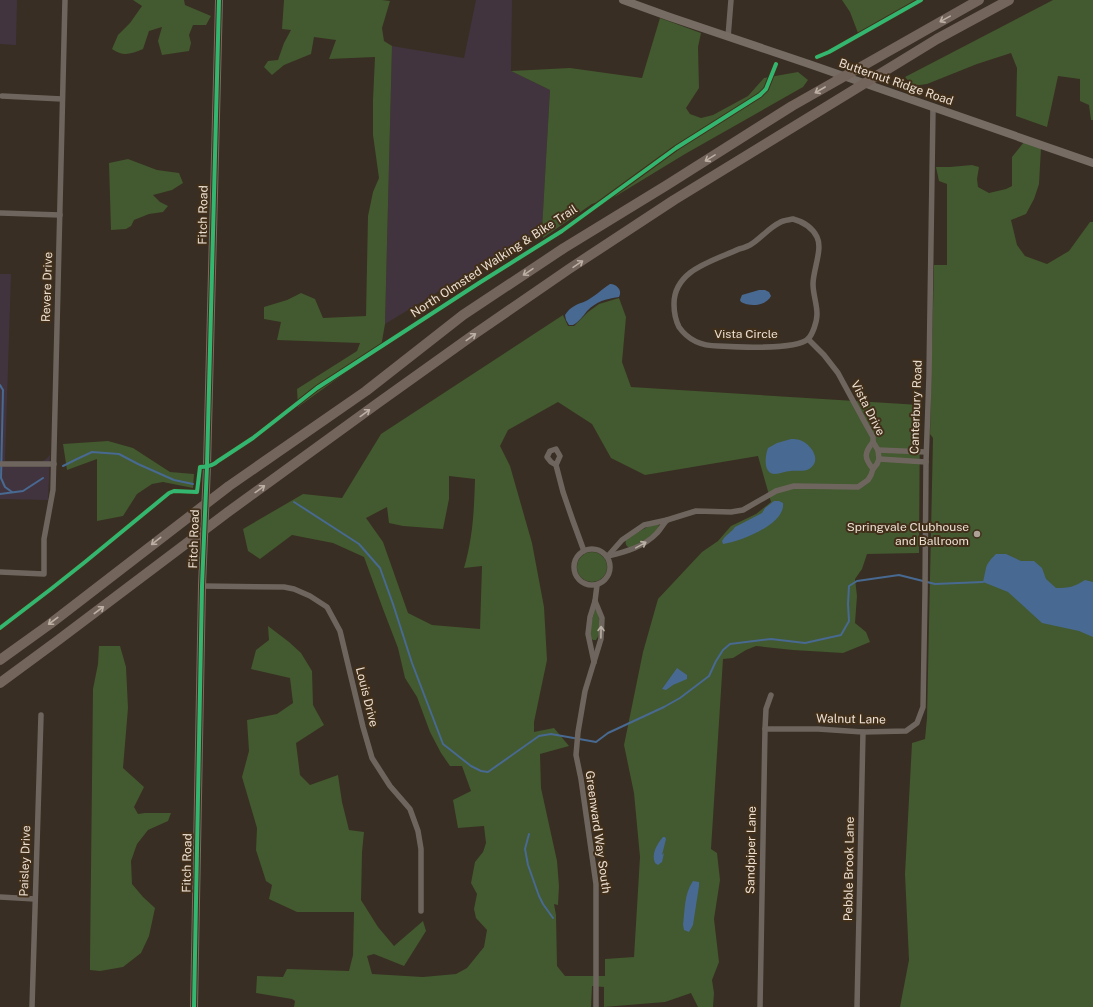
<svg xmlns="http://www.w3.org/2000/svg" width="1093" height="1007" viewBox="0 0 1093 1007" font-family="'Public Sans',sans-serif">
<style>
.education{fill:#42343f}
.green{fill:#43592f;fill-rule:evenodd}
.water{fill:#486991}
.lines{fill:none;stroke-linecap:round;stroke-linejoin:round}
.stream{stroke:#486991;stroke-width:2}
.street{stroke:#6e665e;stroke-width:5.5}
.secondary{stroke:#776c64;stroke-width:8}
.highway{stroke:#74655c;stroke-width:10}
.cycleway-casing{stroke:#412f1a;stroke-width:6}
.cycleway{stroke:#33b770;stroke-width:4}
.oneway{stroke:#bcafa3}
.oneway2{stroke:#baafa4}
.poi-dot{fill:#ada295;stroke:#412f1a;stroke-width:1.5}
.labels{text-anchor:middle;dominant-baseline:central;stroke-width:4;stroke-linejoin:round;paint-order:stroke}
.street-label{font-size:12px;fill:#ece0d3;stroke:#412f1a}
.poi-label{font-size:12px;fill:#ece0d3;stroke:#412f1a;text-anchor:end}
</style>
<rect width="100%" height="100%" fill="#382e23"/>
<g class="education">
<polygon points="0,0 17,0 16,45 0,44"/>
<polygon points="476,0 512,0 511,71 550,90 542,229 385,324 392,46 464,58"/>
<polygon points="0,274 11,274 5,461 42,461 45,460 50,455 48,500 0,499"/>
</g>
<g class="green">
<path d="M133,0H184L185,5L211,16L206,25H193L189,35L191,43L189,51L162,55L158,41L162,27L149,31L143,49C131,54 123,57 112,49L118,35L130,23L142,6Z"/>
<polygon points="284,0 382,0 390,1 382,28 384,41 392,46 385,324 381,347 298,407 297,389 357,351 360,343 277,340 281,322 264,319 264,307 287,300 301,293 315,299 323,318 366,316 368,216 373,192 379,178 373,135 373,100 375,57 329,59 336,40 314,37 311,54 284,65 272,75 264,67 268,61 278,60 284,43 291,30 282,29"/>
<polygon points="842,0 917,0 858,33 850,12"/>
<polygon points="1053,0 1093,0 1093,120 1091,120 1089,105 1080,101 1080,79 1058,76 1047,127 1016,116 1017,68 1011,53 977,64 927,84 913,86 905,77"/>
<polygon points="660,18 701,33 698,47 699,88 686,108 690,114 701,118 713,115 748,96 764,78 798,72 808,80 803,87 685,154 616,196 592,204 543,238 542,229 550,90 511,71 570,68 642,78"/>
<polygon points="1024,142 1041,148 1039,184 1034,199 1026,214 1011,220 1017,245 1025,256 1047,264 1069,251 1090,222 1093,222 1093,1007 900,1007 909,960 905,874 912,743 925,739 927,718 933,438 930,434 934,265 947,265 947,184 939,181 936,167 950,167 972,165 979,167 977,179 978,187 989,193 1006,189 1012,186 1012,157"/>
<polygon points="128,159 157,170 179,173 183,183 172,190 153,195 160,202 168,206 163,212 149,214 134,220 131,226 126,229 111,230 109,163"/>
<path d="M619,298L626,317L622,362L631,387L920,405L919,553L867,554L862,569L855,579L857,596L855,623L866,632L870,642L843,653L793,650L756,646L746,650L733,658L723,659L711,849L717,853L720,880L714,919L719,962L712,980L714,993L713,1007H698L691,993L665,1002L604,1007V987L592,986L591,1007H294L295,1001L292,999L256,993L257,976L283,977L287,969L349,971L353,955L354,912H297L269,899L272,885L266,881L256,850L257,828L242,777L249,751L247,720L277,714L293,703L290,678L251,669L256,650L269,640L268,626L289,642L301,653L312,671L313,705L324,725L296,743L300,775L310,785L338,775L342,802L349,830L364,832L362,852L361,900L378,927L394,946L423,921L426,931L404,966L374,954L367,956L372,974L423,977L456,974L467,968L484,947L487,930L476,918L474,909L477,894L471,883L475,862L483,852L486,843L484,826L458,828L453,800L471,791L462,766H450L441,753L430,732L417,697L405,678L398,648L383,609L364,557L333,543L292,535L260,559L248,551L243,529L303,494L342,498L381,434L563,315L568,326H574L588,312L599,304ZM558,402L592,424L611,458L645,475L758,456L771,502L756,514L731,526L718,541L702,552L658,599L643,652L624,745L634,793L640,857L634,957L605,959V976H565L557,966L556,915L554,904L558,905L559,886L557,861L541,788L540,754L569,746L554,728L534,732V722L547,660L544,607L532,543L510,466L500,446L508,430ZM449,476L475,479C474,511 473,537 464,568L482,566L480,629L432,625L408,613L383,542L366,518L387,507L389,523L403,526L443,529L449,499Z"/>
<polygon points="108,441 133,448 170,472 194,474 193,488 163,482 152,484 137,494 123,516 97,521 97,459 67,470 63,444"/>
<path d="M659,524L658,530L648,538L630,548C626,546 625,544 626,540C636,534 646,525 659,524Z"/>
<circle cx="592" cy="567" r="15"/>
<path d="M595,608L598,611C599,619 602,633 596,640H593L590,637L591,625Z"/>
<polygon points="99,646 120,646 126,667 128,708 123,768 144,787 134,807 138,814 145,813 171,813 168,821 148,830 137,844 131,861 132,884 143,897 155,908 149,936 141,953 123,967 100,971 90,970 90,959 93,689 98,664"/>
</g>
<g class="water">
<path d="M610,284C616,284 623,290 619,297C605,299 597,301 587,311C583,316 579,322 573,325H569L566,320L565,315C571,306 576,305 586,301C594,297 602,289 610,284Z"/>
<path d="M759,290H765L769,292L771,296C766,306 750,307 741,302L740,300L742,295Z"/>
<path d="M791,439C794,439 797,439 800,440C811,444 823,461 809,469C804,472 796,470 791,471C785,471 780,474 775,474C763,474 765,456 768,448L777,443Z"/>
<path d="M774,501H779L783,503C786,524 740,542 723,544L722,541C725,535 732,532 735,527L762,513L765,508Z"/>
<path d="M996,554H1006L1021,561H1034L1042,568L1046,579L1056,588C1069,588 1074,587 1085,580L1093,582V637L1079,631L1042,623L1008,592L983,582C984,577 985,573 986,568C987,563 992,558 996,554Z"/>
<polygon points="677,668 687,675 687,679 673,685 666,690 662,689"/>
<path d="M663,837H665L666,839L662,855L664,853L662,862L658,865L655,863C651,854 657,844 663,837Z"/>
<path d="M693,881L699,882V886L693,925L689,932L684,930L683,925C685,910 684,894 693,881Z"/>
</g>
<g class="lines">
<g class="stream">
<polyline points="0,385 3,390 1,478 5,487 12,492"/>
<polyline points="63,466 77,459 92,452 119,454 138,464 174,480 193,484"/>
<polyline points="0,494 23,491 43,478"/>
<polyline points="294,502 359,544 380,568 393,604 412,663 443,744 471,766 481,771 488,772 539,736 551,734 596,742 608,733 664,707 680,698 709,676 716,661 723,650 730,644 771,639 805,643 841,635 849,621 848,604 849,586 857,581 899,575 935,584 983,582"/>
<polyline points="529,834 525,849 528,865 539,896 543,904 553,918"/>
</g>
<g class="street">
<polyline points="728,37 731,0"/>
<polyline points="2,96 62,99"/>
<polyline points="1,213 60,215"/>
<path d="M793,219C804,222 812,227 817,237C823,249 813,270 813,284C813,294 817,304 817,314C817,321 813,334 808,339C796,350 735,347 718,346C702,346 688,340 679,327C675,319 674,312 674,304C674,270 713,261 739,249C743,248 749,246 753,243C762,237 769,228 779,223C783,220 789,220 793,219Z"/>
<polyline points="878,450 926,452"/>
<polyline points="879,459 926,462"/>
<polyline points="0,464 54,464"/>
<polyline points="556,465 551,462 547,457 550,451 556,449 560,456 556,465 563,492 573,521 584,551"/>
<path d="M873,469C864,458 864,453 873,442"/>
<circle cx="592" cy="567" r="18"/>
<path d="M608,556C625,552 644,547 657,533C661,529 663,524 667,520"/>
<polyline points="607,557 622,540 644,525 667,520 696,511 731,512 743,510 776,491 794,486 858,487 868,480 871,475 873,469 877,464 879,459 878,450 873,442 873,437 864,421 838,373 824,355 808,339"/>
<polyline points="0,572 44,574 44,539 53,490 65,0"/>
<polyline points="202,586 284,587 294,589 310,596 327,607 340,631 363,727 372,758 390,786 410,809 418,831 421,849 421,911"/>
<polyline points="595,601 602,618 601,639 585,691 578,732 576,755 581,779 596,884 596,1007"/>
<polyline points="594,662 588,634 590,617 595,601 597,585"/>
<polyline points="765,729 818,729 863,732 906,731 917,723 923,707 925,592 926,462 929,376 933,108"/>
<polyline points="0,897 35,899"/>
<polyline points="32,1007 41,715"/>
<polyline points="760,1007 765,729 766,709 771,695"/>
<polyline points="857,1007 863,732"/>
</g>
<g class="secondary">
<polyline points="623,0 670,17 809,64 1093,163"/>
<polyline points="194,1007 202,586 207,466 219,0"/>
</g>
<g class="highway">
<polyline points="0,660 50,624 229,486 366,391 463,315 564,248 667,185 792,106 979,0"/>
<polyline points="0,683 57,641 228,512 378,403 476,333 569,269 674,200 937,39 1009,0"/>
</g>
<defs>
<g id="cycleway">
<polyline points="817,57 829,52 921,0"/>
<path d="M0,628L51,589L85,562L169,493L174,491L197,492L200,467C206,467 214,465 218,461L253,438L317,388L479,283L562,231L676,148L760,95L766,89L776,64"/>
<polyline points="194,1007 202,586 207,466 219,0"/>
</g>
</defs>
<use href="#cycleway" class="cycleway-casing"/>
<use href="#cycleway" class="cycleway"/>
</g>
<defs><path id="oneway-shaft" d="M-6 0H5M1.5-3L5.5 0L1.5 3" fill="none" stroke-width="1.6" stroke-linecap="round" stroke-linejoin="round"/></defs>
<g class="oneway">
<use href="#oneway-shaft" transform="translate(945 19) rotate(151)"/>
<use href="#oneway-shaft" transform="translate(820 90) rotate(150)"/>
<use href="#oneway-shaft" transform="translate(710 158) rotate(148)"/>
<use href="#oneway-shaft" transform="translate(578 264) rotate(-34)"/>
<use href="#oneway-shaft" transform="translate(528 272) rotate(146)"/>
<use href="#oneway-shaft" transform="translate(471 337) rotate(-36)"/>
<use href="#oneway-shaft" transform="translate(365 413) rotate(-36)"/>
<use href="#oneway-shaft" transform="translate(260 489) rotate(-36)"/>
<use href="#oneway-shaft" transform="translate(156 541) rotate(142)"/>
<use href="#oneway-shaft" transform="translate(99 610) rotate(-37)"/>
<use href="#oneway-shaft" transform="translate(53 621) rotate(143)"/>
</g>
<g class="oneway2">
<use href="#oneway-shaft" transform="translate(641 545) rotate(-29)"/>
<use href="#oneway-shaft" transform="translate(601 632) rotate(-89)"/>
</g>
<circle class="poi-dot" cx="977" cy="534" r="4"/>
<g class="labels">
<g class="street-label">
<text transform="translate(896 82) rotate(19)">Butternut Ridge Road</text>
<text transform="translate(203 215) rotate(-89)">Fitch Road</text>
<text transform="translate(494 261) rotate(-33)">North Olmsted Walking &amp; Bike Trail</text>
<text transform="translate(47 287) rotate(-88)">Revere Drive</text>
<text x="746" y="334">Vista Circle</text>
<text transform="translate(916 407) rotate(-88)">Canterbury Road</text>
<text transform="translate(868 408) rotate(63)">Vista Drive</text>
<text transform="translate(194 539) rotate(-88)">Fitch Road</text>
<text transform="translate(367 697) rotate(76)">Louis Drive</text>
<text transform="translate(851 719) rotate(1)">Walnut Lane</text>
<text transform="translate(598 832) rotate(82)">Greenward Way South</text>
<text transform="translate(751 850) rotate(-89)">Sandpiper Lane</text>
<text transform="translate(25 861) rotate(-88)">Paisley Drive</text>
<text transform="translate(187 863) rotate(-89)">Fitch Road</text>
<text transform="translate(849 869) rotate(-89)">Pebble Brook Lane</text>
</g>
<g class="poi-label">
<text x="969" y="527">Springvale Clubhouse<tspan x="969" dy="14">and Ballroom</tspan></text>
</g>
</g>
</svg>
